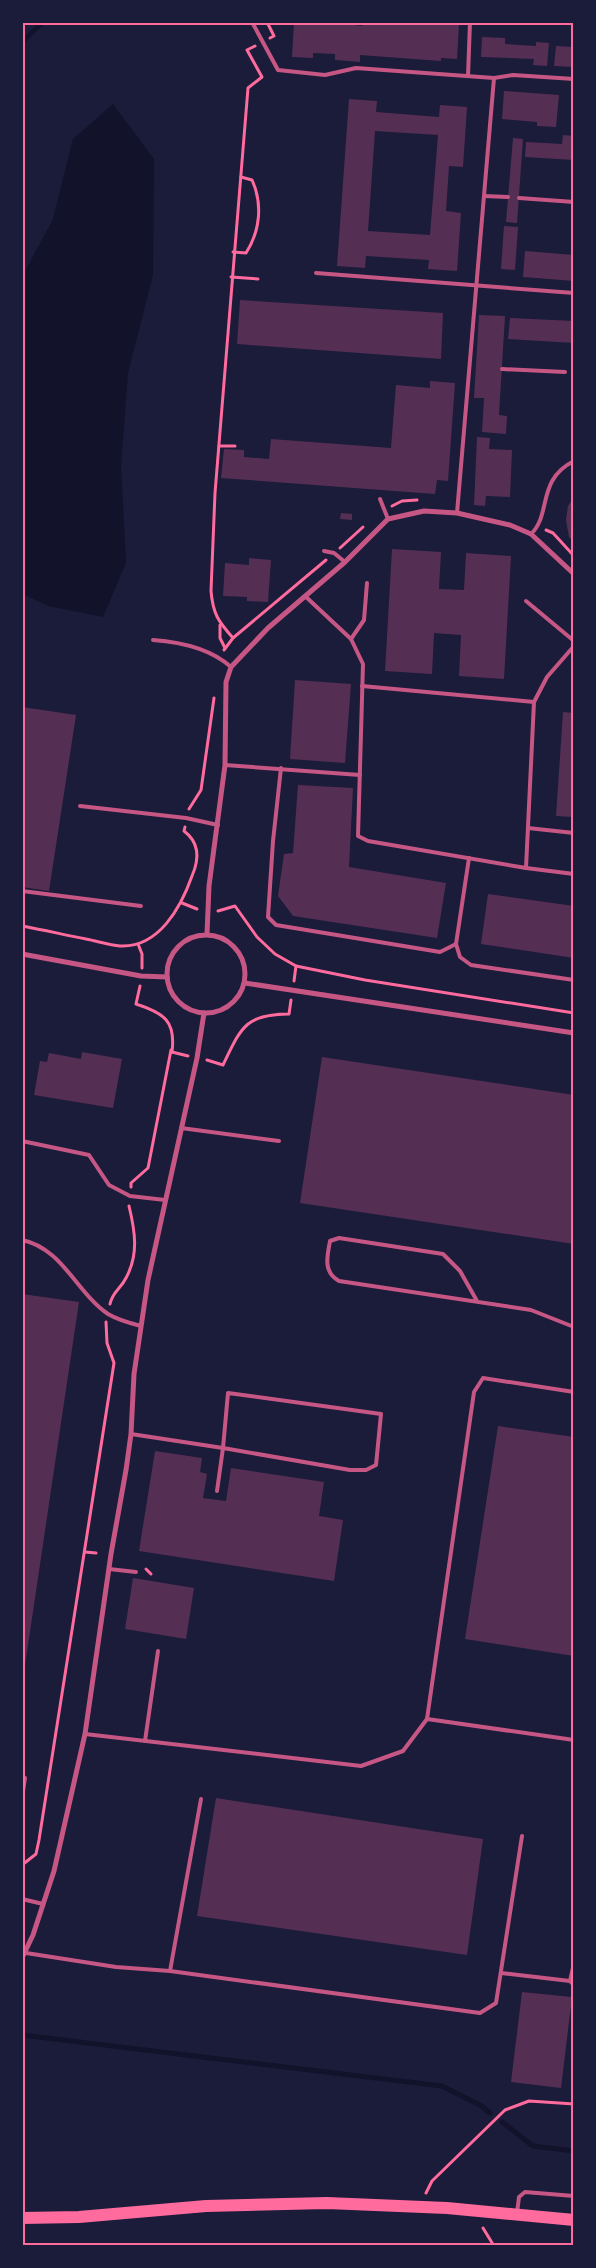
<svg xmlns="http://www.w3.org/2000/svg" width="596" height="2268" viewBox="0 0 596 2268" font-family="Manrope,sans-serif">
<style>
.water{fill:#12122b}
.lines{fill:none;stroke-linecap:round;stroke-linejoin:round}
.stream{stroke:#12122b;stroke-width:5}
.building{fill:#542f53;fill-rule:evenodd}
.path{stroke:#ff6b9d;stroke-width:3}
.service{stroke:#c65784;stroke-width:4}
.minor{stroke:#c65784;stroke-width:5}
.primary{stroke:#ff6b9d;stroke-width:12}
.neatline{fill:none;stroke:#ff6b9d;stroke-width:2}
</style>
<rect width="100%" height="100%" fill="#1b1b3a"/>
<polygon class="water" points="113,104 154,159 153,275 128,373 121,466 126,563 103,617 48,606 23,594 23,275 53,219 73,139"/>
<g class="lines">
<g class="stream">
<polyline points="22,42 43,22"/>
<polyline points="22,2035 442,2086 480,2105 490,2113"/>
<polyline points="502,2122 533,2146 574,2151"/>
</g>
</g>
<g class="building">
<polygon points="294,22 326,22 362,26 362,22 459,24 457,59 441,58 441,61 360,55 360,62 335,60 335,54 313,53 313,58 292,57"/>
<polygon points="482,37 505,38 505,44 536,46 536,42 549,43 547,66 533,65 534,59 481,57"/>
<polygon points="556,46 574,47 574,67 554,66"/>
<polygon points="504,91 559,95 556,127 537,126 537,122 502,119"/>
<path d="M349,99L377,101L376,112L439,117L440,105L467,107L463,167L449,166L446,211L461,213L457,271L428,269L429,260L366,256L365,268L337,266ZM375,131L438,135L430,235L368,231Z"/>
<polygon points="563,135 574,136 574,160 525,157 526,142 562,144"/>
<polygon points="513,138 523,139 517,223 506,222"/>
<polygon points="504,226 518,227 515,270 501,269"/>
<polygon points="525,251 574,255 574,281 523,277"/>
<polygon points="240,300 443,313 441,359 237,344"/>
<polygon points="479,315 505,316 499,415 507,416 506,434 482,432 484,398 474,398"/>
<polygon points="510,318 574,321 574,343 508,339"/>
<polygon points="430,381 455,383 448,481 437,480 435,494 221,478 224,449 244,450 244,457 269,459 271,439 391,448 396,385 430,388"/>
<polygon points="477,437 490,438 489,449 512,450 510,497 486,496 485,506 474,505"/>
<polygon points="574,497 574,542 569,537 566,520 568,506"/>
<polygon points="341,513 352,514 352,520 340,519"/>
<polygon points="392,549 441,552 439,589 464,590 466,553 511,556 504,679 459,676 461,635 434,633 432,674 385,671"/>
<polygon points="249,558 271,560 268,602 247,601 247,597 223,596 225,563 249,565"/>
<polygon points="295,680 351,684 345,763 290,759"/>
<polygon points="22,707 76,715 49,891 22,887"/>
<polygon points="563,712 574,713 574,817 556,816"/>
<polygon points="298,785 353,788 349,867 446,883 437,938 293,916 278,896 284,854 293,853"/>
<polygon points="488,894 574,906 574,958 481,944"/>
<polygon points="82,1052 122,1059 113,1108 34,1095 40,1061 47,1062 49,1053 81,1059"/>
<polygon points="322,1057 574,1095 574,1244 300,1203"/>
<polygon points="22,1294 79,1302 24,1672 22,1672"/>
<polygon points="498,1426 574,1437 574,1656 465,1639"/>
<polygon points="155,1451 202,1458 200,1472 207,1474 203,1498 226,1501 231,1468 324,1482 319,1516 343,1520 334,1581 139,1551"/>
<polygon points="133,1578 194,1588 186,1639 125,1629"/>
<polygon points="216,1798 483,1839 467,1955 197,1916"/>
<polygon points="522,1992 572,1997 561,2088 511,2082"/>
</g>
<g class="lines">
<g class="path">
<polyline points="267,22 274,36 270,38"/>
<path d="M233,252L246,253C260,231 263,204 252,180L241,177"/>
<polyline points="231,277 258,279"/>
<polyline points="219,446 235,446"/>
<polyline points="392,506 402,501 417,500"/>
<polyline points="546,530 553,533 574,556"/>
<polyline points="340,548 363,527"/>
<polyline points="220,625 220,638 225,648"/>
<path d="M233,638C218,621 213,614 211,591L215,493L248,88L262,77L247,50L255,46"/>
<polyline points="224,650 233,638 326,560"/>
<polyline points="189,809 201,790 214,698"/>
<polyline points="182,903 197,909"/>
<polyline points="218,911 235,906 257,937 275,954 296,966 365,980 574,1013"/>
<path d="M22,926C44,930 65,935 86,939C97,941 109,945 120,946C159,948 181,907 192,876C199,860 200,843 184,831L185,827"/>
<polyline points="138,944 142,954 142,968"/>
<polyline points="294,981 296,966"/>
<path d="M140,986L136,1004C164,1013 176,1021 172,1052L188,1056"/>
<path d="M207,1060L223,1065C241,1028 245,1014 289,1014L291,1000"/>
<polyline points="131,1187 131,1183 148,1168 171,1050 172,1052"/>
<path d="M110,1304C113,1291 120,1290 126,1278C139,1254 135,1231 129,1206"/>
<polyline points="85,1552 96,1553"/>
<polyline points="146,1569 151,1574"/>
<polyline points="22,1865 36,1854 39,1840 114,1363 107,1343 106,1322"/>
<polyline points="426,2193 432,2181 505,2110 529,2101 574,2104"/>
<polyline points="483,2228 494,2246"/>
</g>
<g class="service">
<polyline points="252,22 278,70 325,75 356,68 494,78 513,75 574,79"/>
<polyline points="468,76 470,22"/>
<polyline points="484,196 508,197"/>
<polyline points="519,198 574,202"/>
<polyline points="316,273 574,293"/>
<polyline points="502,369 565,372"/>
<polyline points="380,499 388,519"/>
<polyline points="457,513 494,78"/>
<path d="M531,534C552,514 536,480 574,461"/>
<polyline points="324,551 334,553 345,562"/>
<polyline points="305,596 351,639 363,664 358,836 368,841 526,868 574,874"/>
<polyline points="526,601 574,641"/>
<polyline points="351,639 364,620 367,583"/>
<path d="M153,640C180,642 211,649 231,667"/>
<polyline points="362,686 534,702"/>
<polyline points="225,765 360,775"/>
<polyline points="281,768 273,841 268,917 276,925 440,952 456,944"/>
<polyline points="80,806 186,818 218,825"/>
<polyline points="528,828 574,833"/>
<polyline points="469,858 456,944 460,957 471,965 574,980"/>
<polyline points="526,868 534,702 547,677 574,646"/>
<polyline points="22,891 141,906"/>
<polyline points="181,1128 279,1141"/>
<polyline points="22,1141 89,1155 109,1185 130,1196 165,1200"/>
<path d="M22,1240C62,1248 77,1293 108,1314C118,1320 129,1323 141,1326"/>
<path d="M477,1301L460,1271L443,1254L339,1238L330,1241C327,1257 323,1272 339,1281L531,1310L574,1327"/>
<polygon points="228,1393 381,1414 376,1465 366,1470 350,1470 223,1448"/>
<polyline points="131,1434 223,1448 217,1491"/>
<polyline points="109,1569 136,1572"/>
<polyline points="427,1719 574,1740"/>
<polyline points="85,1734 361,1766 403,1751 427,1719 474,1392 483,1378 574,1392"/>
<polyline points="145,1741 158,1651"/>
<polyline points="22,1798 25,1778"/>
<polyline points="22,1899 43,1904"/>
<polyline points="26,1953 116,1967 170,1971 480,2013 496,2003 522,1836"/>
<polyline points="574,1963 570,1981 574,1985"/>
<polyline points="170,1971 201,1799"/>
<polyline points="501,1973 570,1981"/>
<polyline points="517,2213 519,2197 525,2192 574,2196"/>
</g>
<g class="minor">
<polyline points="207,934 209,886 225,765 226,682 231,667 268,628 345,562 388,519 424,511 457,513 510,525 531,534 574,574"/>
<circle cx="206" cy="974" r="39"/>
<polyline points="22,954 141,976 167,977"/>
<polyline points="245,983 574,1033"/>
<polyline points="22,1958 33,1935 54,1871 85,1734 111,1554 126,1470 131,1434 134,1374 148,1280 197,1058 204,1013"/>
</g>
<polyline class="primary" points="22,2218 79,2217 206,2206 327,2203 447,2208 574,2220"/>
</g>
<rect width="596" height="2268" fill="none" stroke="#1b1b3a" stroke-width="48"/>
<rect x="24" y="24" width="548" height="2220" class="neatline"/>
</svg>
